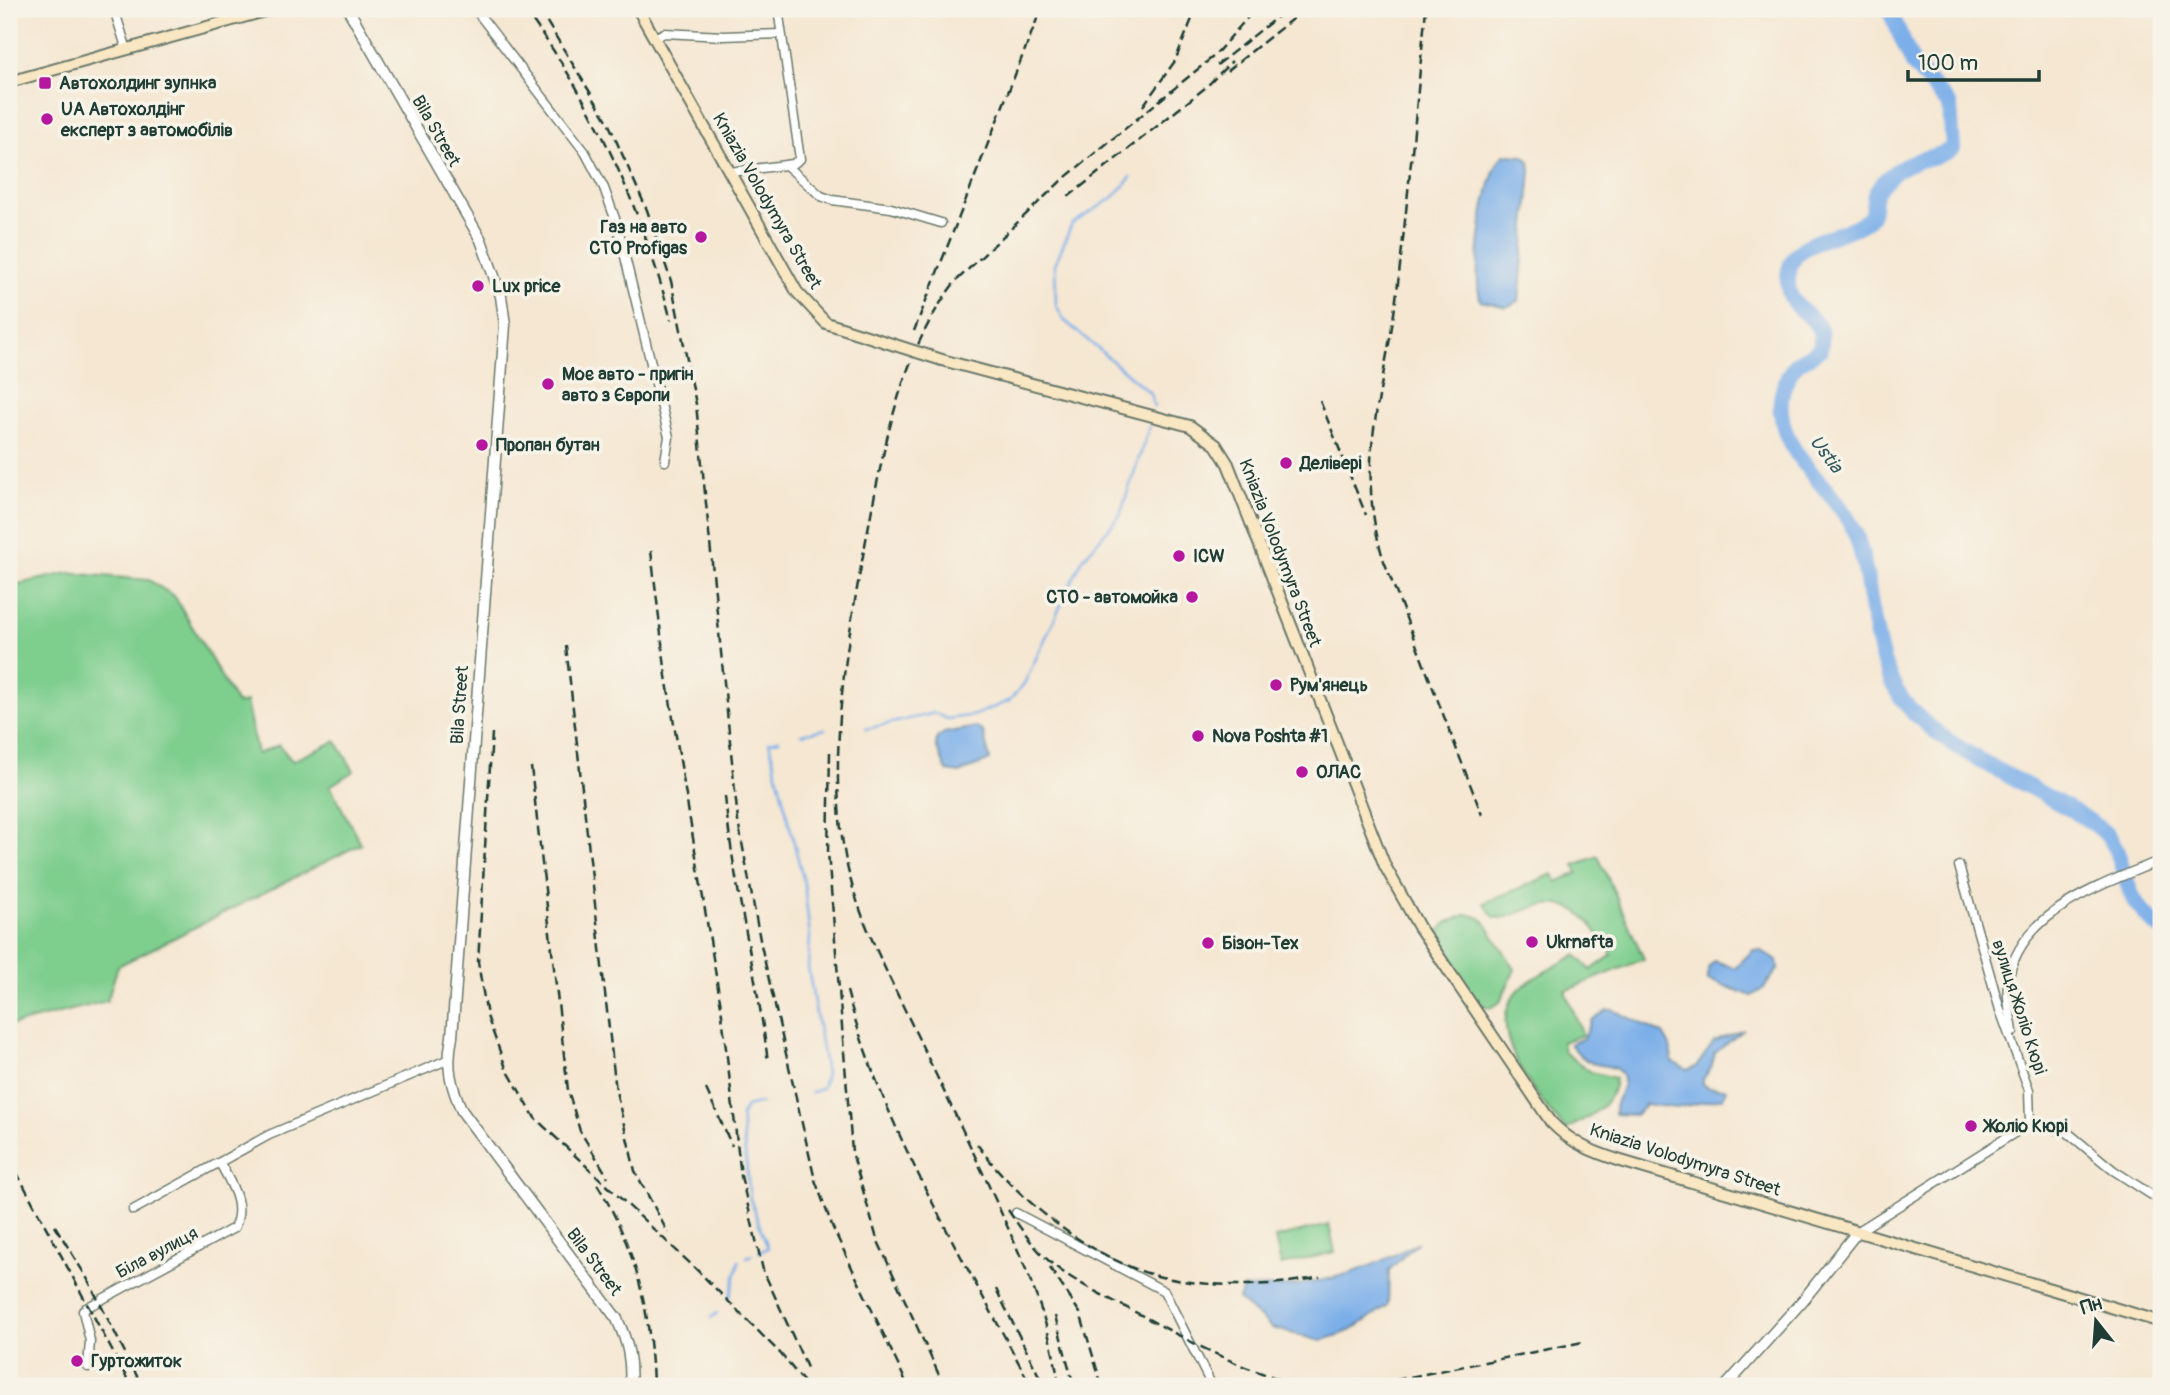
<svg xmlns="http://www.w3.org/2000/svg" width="2170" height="1395" viewBox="0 0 2170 1395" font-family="Pangolin,sans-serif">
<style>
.green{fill:#7ece8e;stroke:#4e8661;stroke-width:2}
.water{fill:#7bafe9;stroke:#4d768e;stroke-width:2}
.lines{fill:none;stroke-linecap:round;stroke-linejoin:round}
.stream{stroke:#7bafe9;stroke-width:2.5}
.river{stroke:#7bafe9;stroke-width:16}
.minor-casing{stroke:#6a786b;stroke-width:11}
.tertiary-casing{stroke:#6a786b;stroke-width:13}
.secondary-casing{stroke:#6a786b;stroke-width:14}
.minor{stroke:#fff;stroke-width:8}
.tertiary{stroke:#fff;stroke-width:10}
.secondary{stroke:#f9e7c3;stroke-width:10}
.rail{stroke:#1f3d34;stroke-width:2.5;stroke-dasharray:10 5;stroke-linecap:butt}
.secondary-bridge-casing{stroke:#6a786b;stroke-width:14;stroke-linecap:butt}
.secondary-bridge{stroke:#f9e7c3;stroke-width:10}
.poi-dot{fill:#b5179e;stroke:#f7f3e8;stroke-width:2.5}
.labels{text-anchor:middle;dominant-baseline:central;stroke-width:7;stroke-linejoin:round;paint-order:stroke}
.poi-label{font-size:18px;font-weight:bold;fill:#1f3d34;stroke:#f7f3e8;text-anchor:start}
.street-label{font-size:18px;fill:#1f3d34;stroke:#f7f3e8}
.water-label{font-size:19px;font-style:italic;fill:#365a61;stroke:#f7f3e8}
</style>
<rect width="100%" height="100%" fill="#f7f3e8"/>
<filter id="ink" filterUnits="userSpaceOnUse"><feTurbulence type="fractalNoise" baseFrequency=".0143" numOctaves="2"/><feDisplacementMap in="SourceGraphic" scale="14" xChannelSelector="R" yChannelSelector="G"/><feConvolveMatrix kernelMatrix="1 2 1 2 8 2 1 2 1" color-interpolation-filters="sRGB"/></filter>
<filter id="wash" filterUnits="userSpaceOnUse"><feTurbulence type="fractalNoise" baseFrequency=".00686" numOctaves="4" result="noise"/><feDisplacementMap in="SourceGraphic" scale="28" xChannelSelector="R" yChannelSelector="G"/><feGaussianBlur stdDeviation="1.57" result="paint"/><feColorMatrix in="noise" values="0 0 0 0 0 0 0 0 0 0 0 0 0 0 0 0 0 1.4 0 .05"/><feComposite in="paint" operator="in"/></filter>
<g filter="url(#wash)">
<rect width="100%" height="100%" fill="#f5e7d2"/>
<g class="green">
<polygon points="68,573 149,580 175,597 237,704 246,702 257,754 279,745 292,761 336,741 354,771 330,786 361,844 118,966 107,1001 9,1026 9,586"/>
<path d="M1598,856L1644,959L1565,991L1583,1035L1562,1042L1564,1052L1591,1072L1615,1078C1613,1108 1590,1115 1566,1130C1537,1098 1475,1023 1524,985C1540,973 1559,964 1576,955L1591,970L1612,955C1589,919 1574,892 1526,910C1515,914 1505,920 1494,917L1484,903L1553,874L1557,882L1578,873L1574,865Z"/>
<polygon points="1467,914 1481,918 1486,924 1515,969 1500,1002 1490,1008 1478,1004 1435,936 1446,923"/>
<polygon points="1329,1225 1335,1252 1281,1265 1275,1238"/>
</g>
<g class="water">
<path d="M1504,155L1524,156L1530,163L1531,171L1519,301L1506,307L1481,301C1471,278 1485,169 1504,155Z"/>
<polygon points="977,727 983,732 990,760 960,773 947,771 936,746 937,738 944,733"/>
<polygon points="1753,950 1762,951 1777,961 1778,969 1764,988 1752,996 1708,980 1708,968 1715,961 1735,968"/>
<path d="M1607,1010H1613L1663,1034L1670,1046L1672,1061L1687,1070L1696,1067L1714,1042L1744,1030L1715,1053L1711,1068L1703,1079V1084L1709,1088L1726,1089L1723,1098L1676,1108L1646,1104L1635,1115L1615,1114C1613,1102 1623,1093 1623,1081C1623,1064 1603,1067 1592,1063C1583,1060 1576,1051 1570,1044L1584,1038L1592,1020Z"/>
<path d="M1418,1242L1389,1270L1388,1305L1352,1330L1321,1341L1272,1328L1239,1300L1243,1288C1306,1289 1364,1275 1418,1242Z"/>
</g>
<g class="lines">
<g class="stream">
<polyline points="1131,177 1114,197 1072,224 1055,264 1056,305 1064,320 1150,393 1154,407"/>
<polyline points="866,729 935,713 947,719 975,715 1009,701 1024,684 1082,560 1120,515 1150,425"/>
<polyline points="802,734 825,729"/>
<polyline points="779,740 769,742 804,883 810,937 808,967 826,1073 822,1088 811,1093"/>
<polyline points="759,1252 768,1248 750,1199 741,1115 746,1107 761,1103"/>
<polyline points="747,1257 752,1255"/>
<polyline points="730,1297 739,1261"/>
<polyline points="711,1318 717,1313"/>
</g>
<path class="river" d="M1889,9L1913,64L1950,106L1953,148C1937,160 1917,156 1899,169C1892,174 1880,184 1876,192C1871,202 1877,213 1866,221C1841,240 1790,235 1788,278C1786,321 1829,309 1820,349C1814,355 1804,358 1798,363C1786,374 1779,396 1781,412C1785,462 1841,492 1857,538C1876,595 1868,666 1913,712C1952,751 2010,775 2057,802C2073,811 2093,821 2106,834C2121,850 2123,878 2133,897C2140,911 2150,919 2161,929"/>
</g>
</g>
<g filter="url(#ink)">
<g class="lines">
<defs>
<g id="minor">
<polyline points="114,9 127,50"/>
<polyline points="475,9 585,152 604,188 617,224 669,437 665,461"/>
<polyline points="655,38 664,33 723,36 780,34"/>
<polyline points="786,165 821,196 832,200 891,208 941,223"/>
<polyline points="730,172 793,164 800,159 778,9"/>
<path d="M2013,1032C2011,1016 2006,999 2008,983C2017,911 2105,884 2161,860"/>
<polyline points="2030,1123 2067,1132 2113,1170 2161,1201"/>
<polyline points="133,1210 269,1135 447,1060"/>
<polyline points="1016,1213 1164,1291 1212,1386"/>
<polyline points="1857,1232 2030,1123 2029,1090 2000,1010 1959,866"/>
<path d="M88,1367L90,1341L83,1311L86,1308L234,1228C246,1205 231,1184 220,1163"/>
</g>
<g id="tertiary">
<path d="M348,9L481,240L501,296L505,325L452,1037C446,1066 450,1084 462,1111L617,1319C628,1343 632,1360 630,1386"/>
<polyline points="1726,1386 1804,1299 1857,1232"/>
</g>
<g id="secondary">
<polyline points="638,9 797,292 826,323 876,339"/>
<polyline points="9,82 272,9"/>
<path d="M942,360L1190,426L1216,445L1228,464L1385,866L1419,927L1551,1122C1572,1144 1593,1152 1621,1161L2161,1322"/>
</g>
</defs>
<use href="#minor" class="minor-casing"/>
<use href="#tertiary" class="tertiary-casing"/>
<use href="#secondary" class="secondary-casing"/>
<use href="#minor" class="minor"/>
<use href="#tertiary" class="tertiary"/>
<use href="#secondary" class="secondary"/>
<g class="rail">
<path d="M524,9C594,101 641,208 671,320"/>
<polyline points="539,9 607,120 647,210 671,281 696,404 738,821 761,945 815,1180 833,1228 908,1386"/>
<path d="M1426,9C1416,106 1408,203 1396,299C1384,394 1353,465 1384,561L1482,815"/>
<polyline points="1217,65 1287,9"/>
<polyline points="1227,71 1296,16"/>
<polyline points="1143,106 1175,61 1196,9"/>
<polyline points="1068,197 1205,88 1232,61"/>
<polyline points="914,331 1041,9"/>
<polyline points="1320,401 1366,515"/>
<polyline points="651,551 666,676 721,1006 741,1176 763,1270 809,1372"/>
<polyline points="566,646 616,1091 635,1171 668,1233"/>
<polyline points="492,733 478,962 487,1016 506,1068 535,1118 694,1267 780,1353 807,1386"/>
<polyline points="830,752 828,852 852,1152 877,1239 944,1386"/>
<polyline points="531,767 568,1090 580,1131 608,1177"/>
<path d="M725,796C733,886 757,973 768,1062"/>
<path d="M847,991C884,1132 964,1258 1031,1386"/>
<polyline points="706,1089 732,1146"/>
<path d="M977,1144C1017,1200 1097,1264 1166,1278C1217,1288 1270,1287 1320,1277"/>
<polyline points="9,1158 131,1386"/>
<path d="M597,1184C636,1247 651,1313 653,1386"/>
<path d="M1008,1210C1023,1232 1038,1254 1060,1270C1084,1287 1112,1300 1139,1314C1193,1343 1249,1375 1310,1386"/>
<polyline points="55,1226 87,1278 142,1386"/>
<polyline points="1050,1268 1080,1313 1102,1386"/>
<polyline points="996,1289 1044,1386"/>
<polyline points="1055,1316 1074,1386"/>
<path d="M1059,1386C1049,1315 1024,1264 995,1199C965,1134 934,1071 904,1008C881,960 857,913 846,861C826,761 847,639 866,540C883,452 899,355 955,282L1061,181L1214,56L1255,9"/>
<polyline points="1366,1386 1583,1342"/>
</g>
<defs>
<polyline id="secondary-bridge" points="876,339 942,360"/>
</defs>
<use href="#secondary-bridge" class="secondary-bridge-casing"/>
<use href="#secondary-bridge" class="secondary-bridge"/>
</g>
</g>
<g class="poi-dot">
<rect x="38" y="76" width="14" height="14" rx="3.5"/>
<circle cx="47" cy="119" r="7"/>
<circle cx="701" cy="237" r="7"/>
<circle cx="478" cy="286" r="7"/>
<circle cx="548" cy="384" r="7"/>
<circle cx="482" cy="445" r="7"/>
<circle cx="1286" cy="463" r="7"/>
<circle cx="1179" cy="556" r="7"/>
<circle cx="1192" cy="597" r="7"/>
<circle cx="1276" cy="685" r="7"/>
<circle cx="1198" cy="736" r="7"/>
<circle cx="1302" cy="772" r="7"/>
<circle cx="1532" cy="942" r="7"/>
<circle cx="1208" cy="943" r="7"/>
<circle cx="1971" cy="1126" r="7"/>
<circle cx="77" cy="1361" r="7"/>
</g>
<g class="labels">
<g class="poi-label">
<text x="59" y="83">Автохолдинг зупнка</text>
<text x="61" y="109">UA Автохолдінг<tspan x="61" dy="21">експерт з автомобілів</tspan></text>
<text x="687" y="227" text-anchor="end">Газ на авто<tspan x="687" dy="21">СТО Profigas</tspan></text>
<text x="492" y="286">Lux price</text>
<text x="562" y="374">Моє авто - пригін<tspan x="562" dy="21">авто з Європи</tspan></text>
<text x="496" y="445">Пропан бутан</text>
<text x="1300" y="463">Делівері</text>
<text x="1193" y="556">ICW</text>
<text x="1178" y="597" text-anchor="end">СТО - автомойка</text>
<text x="1290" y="685">Рум'янець</text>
<text x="1212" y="736">Nova Poshta #1</text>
<text x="1316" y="772">ОЛАС</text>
<text x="1546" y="942">Ukrnafta</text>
<text x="1222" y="943">Бізон-Тех</text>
<text x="1985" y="1126">Жоліо Кюрі</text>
<text x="91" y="1361">Гуртожиток</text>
</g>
<g class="street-label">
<text transform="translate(436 131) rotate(60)">Bila Street</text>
<text transform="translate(767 201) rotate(60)">Kniazia Volodymyra Street</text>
<text transform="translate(1280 553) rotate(69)">Kniazia Volodymyra Street</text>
<text transform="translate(460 705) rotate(-86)">Bila Street</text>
<text transform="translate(2019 1007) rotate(72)">вулиця Жоліо Кюрі</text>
<text transform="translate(1685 1160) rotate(18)">Kniazia Volodymyra Street</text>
<text transform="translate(157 1253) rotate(-28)">Біла вулиця</text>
<text transform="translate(594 1262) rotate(53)">Bila Street</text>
</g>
<g class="water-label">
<text transform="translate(1826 454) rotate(53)">Ustia</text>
</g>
</g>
<rect width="2170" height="1395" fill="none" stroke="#f7f3e8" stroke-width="35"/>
<g transform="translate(2096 1321) rotate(343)" stroke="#f7f3e8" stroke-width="5" paint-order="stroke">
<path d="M0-5L12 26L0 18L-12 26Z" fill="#1f3d34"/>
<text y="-10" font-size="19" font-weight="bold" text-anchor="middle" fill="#1f3d34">Пн</text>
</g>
<path d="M1908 70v10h131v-10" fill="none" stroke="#1f3d34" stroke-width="3.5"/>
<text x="1918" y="70" font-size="21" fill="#1f3d34" stroke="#f7f3e8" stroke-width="5" paint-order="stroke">100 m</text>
</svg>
